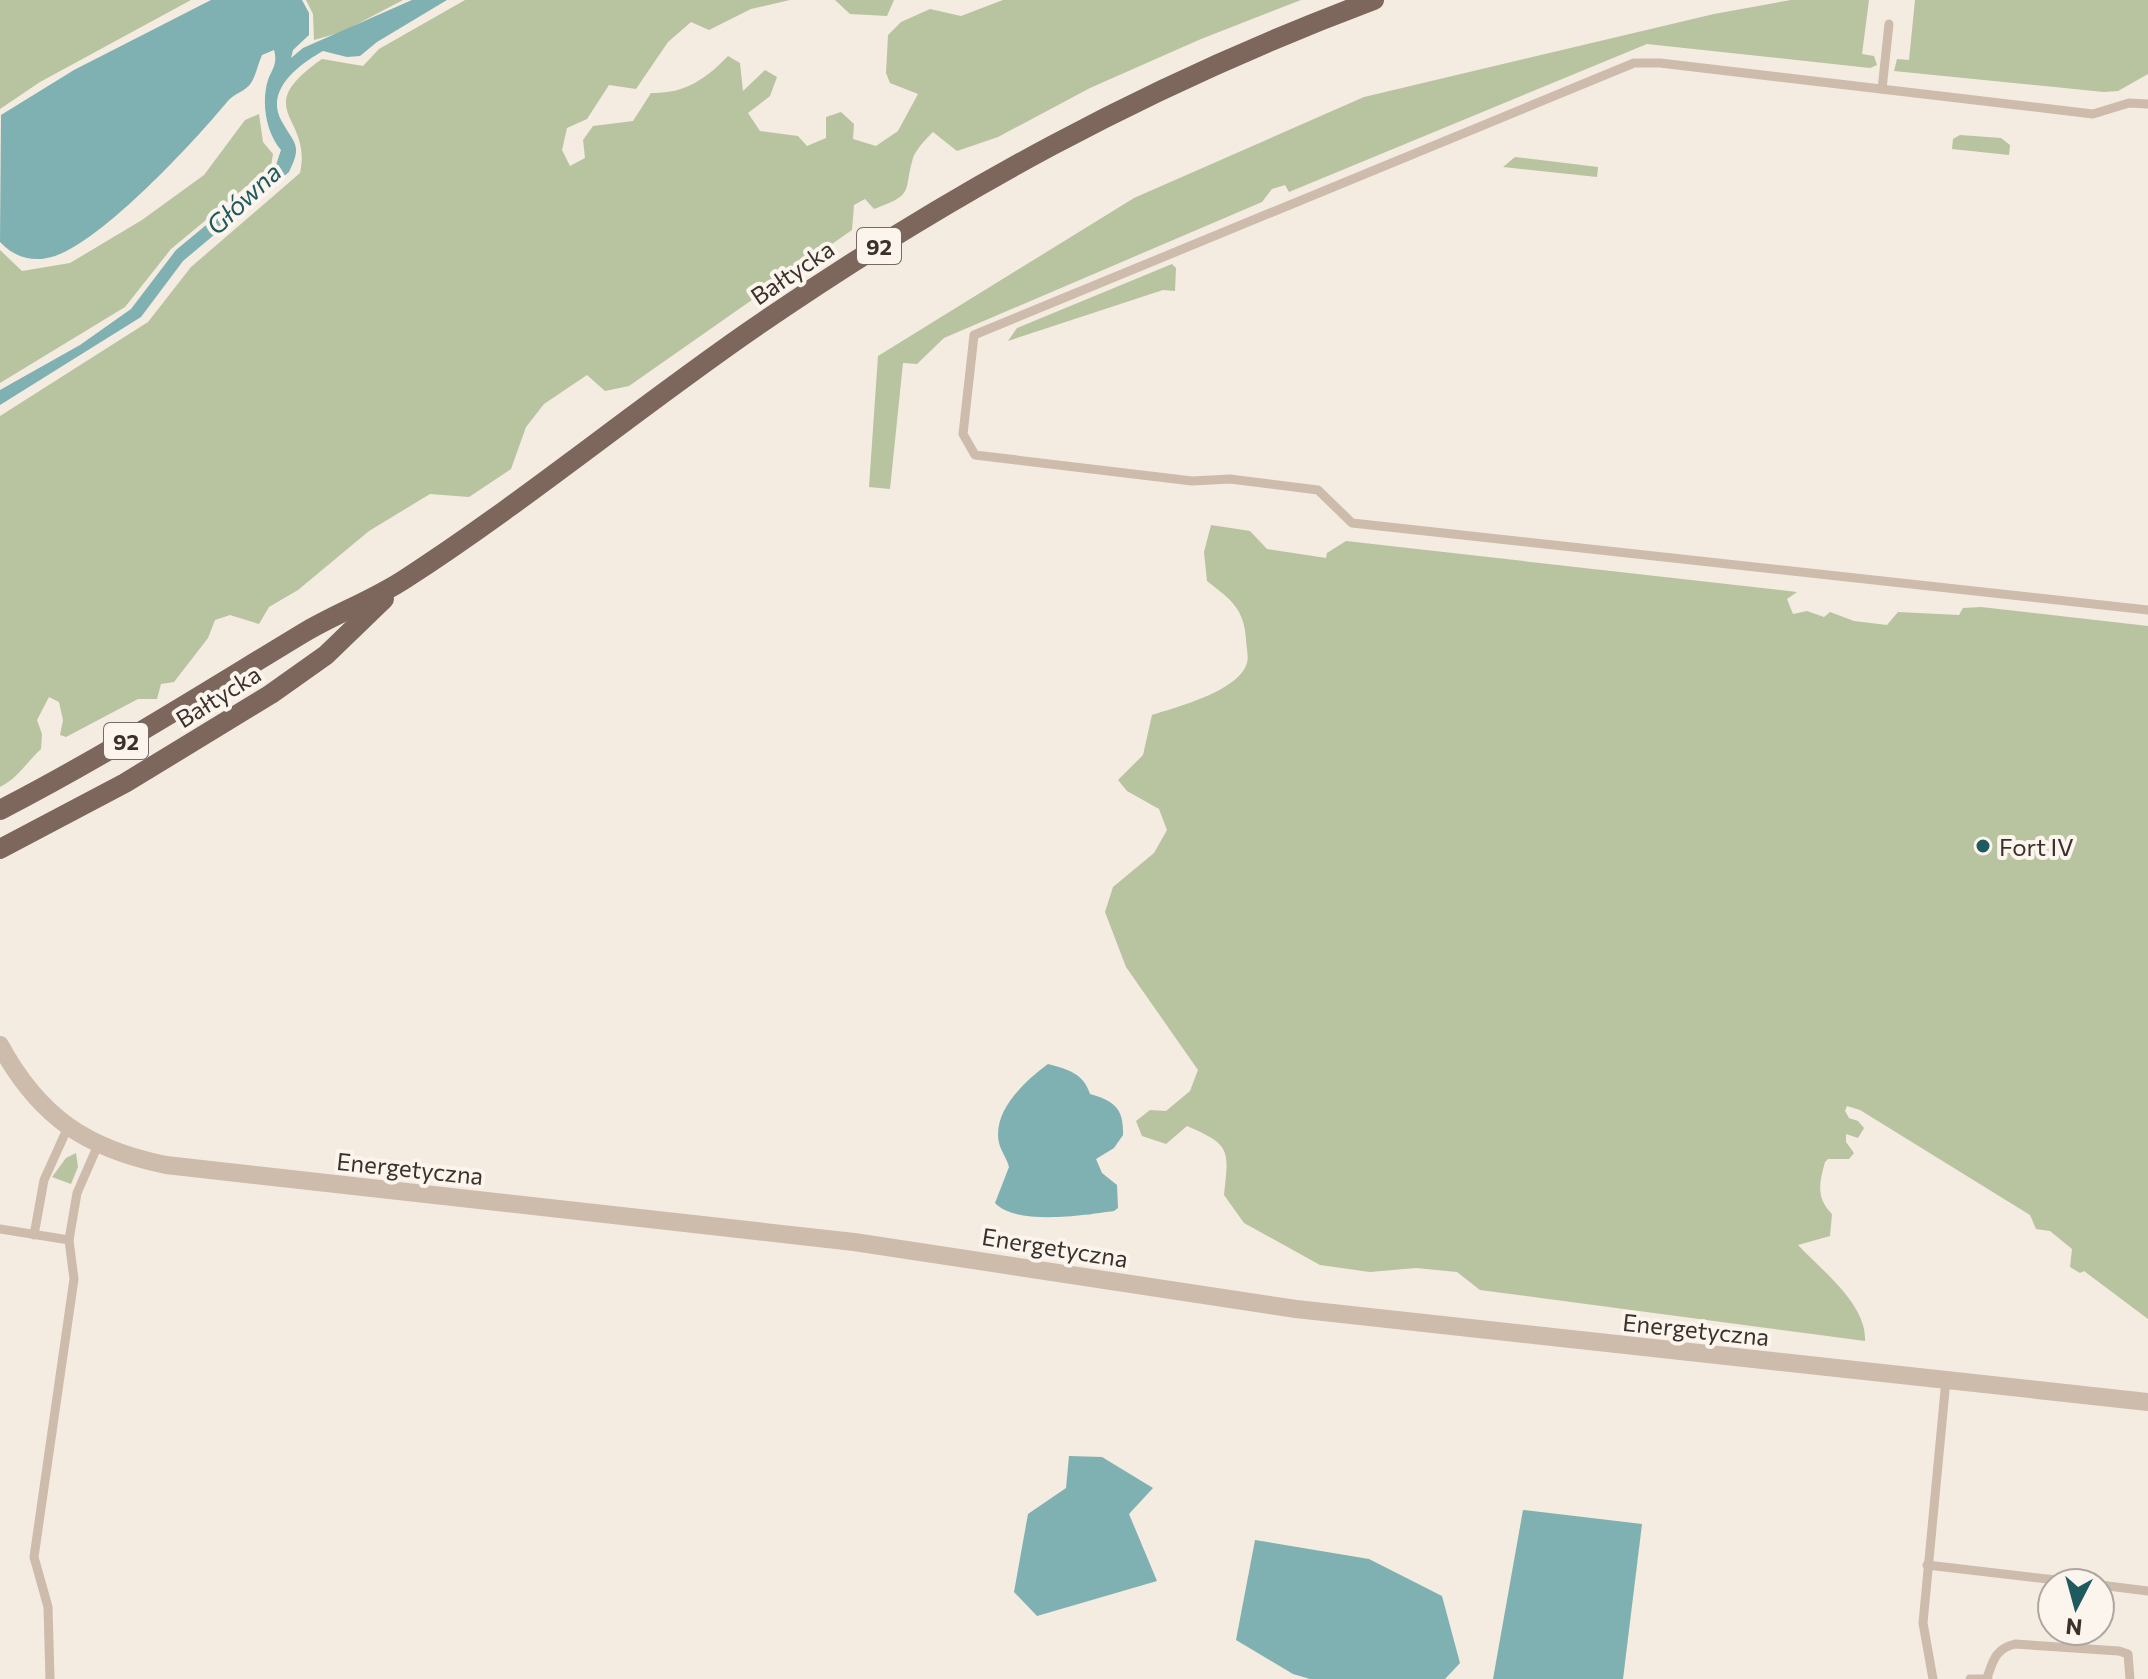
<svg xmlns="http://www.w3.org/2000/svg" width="2148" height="1679" viewBox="0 0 2148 1679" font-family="Commissioner,sans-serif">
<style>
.green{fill:#b8c4a0}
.water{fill:#7fb0b2}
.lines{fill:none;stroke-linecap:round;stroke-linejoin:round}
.lane{stroke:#cdbbac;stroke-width:9}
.street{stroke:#cdbbac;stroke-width:18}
.primary{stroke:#7d675c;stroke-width:20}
.poi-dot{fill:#1f5a5e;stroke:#fbf5ee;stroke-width:3}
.labels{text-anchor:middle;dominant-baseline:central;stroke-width:8;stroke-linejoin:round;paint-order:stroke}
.shield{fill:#fbf5ee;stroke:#756b66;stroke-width:2}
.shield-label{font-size:22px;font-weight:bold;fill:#3b302b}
.street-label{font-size:24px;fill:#3b302b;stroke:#fbf5ee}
.poi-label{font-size:24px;fill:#3b302b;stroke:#fbf5ee;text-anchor:start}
.water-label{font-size:26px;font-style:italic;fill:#1f5a5e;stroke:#fbf5ee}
</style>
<rect width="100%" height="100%" fill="#f4ebe1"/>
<g class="green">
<polygon points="0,0 191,0 40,82 0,109"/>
<polygon points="306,0 403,0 342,32 314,40 313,14"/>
<path d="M465,0H790L751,9L709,30L691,22L668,42L636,89L609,85L587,119L567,128L562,150L570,166L585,158L583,140L593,126L633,121L651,93C684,94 706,79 728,56L740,63L743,91L765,70L777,77L770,96L748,113L760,131L798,136L807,146L826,138V117L841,112L854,124L853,139L876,146L898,131L918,94L890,83L886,73L888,35L901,22L930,9L961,16L1003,0H1301L1201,39L1090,88L998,137L957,151L933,132C926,139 916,149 913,158C903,193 915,194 874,209L865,199L854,205L852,230L629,386L605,391L587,375L544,404L526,427L511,469L469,497L430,494L369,531L298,590L269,607L259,624L230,615L215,620L208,638L174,682L161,684L157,699H138L66,737L60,735L63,720L59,702L49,697L37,720L42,734L41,749C26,763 18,778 0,787V416L148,322L191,267L300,173C313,115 248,111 322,59L363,66L379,49Z"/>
<polygon points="835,0 894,0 887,16 850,14"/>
<polygon points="1791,0 1869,0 1862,54 1874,56 1877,65 1870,68 1647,44 1289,192 1285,185 1272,189 1262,202 944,338 917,364 903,363 890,489 869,487 878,356 1134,198 1364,97 1714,14"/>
<polygon points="1915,0 2148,0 2148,74 2118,91 2104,92 1894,71 1897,59 1909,60"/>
<polygon points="259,114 263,142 273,154 271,166 171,249 125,307 0,383 0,250 22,271 70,263 142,220 204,175 245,120"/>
<polygon points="1960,135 2001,138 2010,145 2009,155 1952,149 1953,139"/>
<polygon points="1515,157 1598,167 1597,177 1503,167"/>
<polygon points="1172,264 1176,268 1175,291 1163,290 1008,341 1017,328"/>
<path d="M1211,525L1250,531L1267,549L1326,558L1327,553L1346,541L1797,592L1787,599L1793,614L1807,611L1824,617L1830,612L1854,621L1887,625L1898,612L1959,615L1963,608L1981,607L2148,626V1319L2084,1271L2080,1273L2070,1267L2072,1249L2050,1231L2036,1229L2030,1215L1860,1110L1847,1106L1845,1111L1849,1118L1858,1121L1864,1128L1858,1138L1846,1134V1142L1854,1153L1849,1159H1828L1825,1162C1819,1183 1816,1198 1832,1214L1830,1236L1798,1245C1821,1270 1867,1304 1865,1341L1480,1290L1457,1272L1416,1268L1370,1272L1320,1265L1244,1223L1224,1195C1229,1149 1231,1145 1187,1126L1166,1144L1142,1136L1136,1121L1150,1110L1166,1111L1190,1091L1198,1070L1126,967L1105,912L1113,887L1154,853L1167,830L1159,809L1127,791L1118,780L1143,755L1152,715C1177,707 1239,691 1247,663C1249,657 1246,645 1246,639C1244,608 1230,599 1207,581L1204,552Z"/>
<polygon points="76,1153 78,1167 71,1184 52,1177 66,1158"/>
</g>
<g class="water">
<path d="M211,0H302L309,13V35L293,50L291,58L303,48L412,0H447L377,42L360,56L347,57L323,51C300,64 265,89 281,120C294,144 303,144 289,172L183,261L141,317L0,405V390L80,345L131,309L176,250L275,168L281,150C266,133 261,102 268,80C272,69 278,64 274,50L262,55C258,64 256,75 251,83C246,91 233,94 227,102C193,143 104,239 55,256C34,263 15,258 0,242L1,115L74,70Z"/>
<path d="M1048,1064C1068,1069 1084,1074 1090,1094C1114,1101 1124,1108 1123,1135L1114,1148L1096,1159L1102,1173L1117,1185L1118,1208L1114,1211C1086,1215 1016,1226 995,1203L1009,1167C1007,1159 1001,1151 999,1143C992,1111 1025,1081 1048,1064Z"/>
<polygon points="1069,1456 1102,1457 1153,1488 1129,1514 1157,1581 1037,1616 1014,1592 1028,1514 1066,1488"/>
<polygon points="1523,1510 1642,1524 1623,1679 1493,1679"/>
<polygon points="1255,1540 1369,1559 1442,1596 1460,1663 1445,1679 1310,1679 1293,1674 1236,1640"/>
</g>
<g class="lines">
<g class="lane">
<polyline points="1882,89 1889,24"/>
<polyline points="2148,104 2129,103 2093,114 1660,63 1634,63 974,335 963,434 975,455 1192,481 1230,479 1318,490 1352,523 2148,610"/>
<polyline points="0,1229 69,1240 74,1279 34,1557 48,1607 50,1679"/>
<polyline points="34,1235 44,1180 68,1127"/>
<polyline points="69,1240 77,1193 98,1145"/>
<polyline points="1927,1565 2081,1583"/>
<polyline points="2100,1585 2148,1591"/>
<path d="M1987,1678C1993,1661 1995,1649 2015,1644L2119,1651L2128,1654L2130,1679"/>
<polyline points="1933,1679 1923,1623 1946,1380"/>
<polyline points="1970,1679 1988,1679"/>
</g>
<path class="street" d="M0,1045C39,1117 87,1149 166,1165L854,1242L1296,1309L2148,1402"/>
<g class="primary">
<path d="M0,810C105,756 204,693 305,632C337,613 373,600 405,579C524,502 634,411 751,330C950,193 1147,85 1374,0"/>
<polyline points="0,849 125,783 271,694 326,655 384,599"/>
</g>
</g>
<circle class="poi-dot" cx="1983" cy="846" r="8"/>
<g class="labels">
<g class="shield">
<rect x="857" y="228" width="44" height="36" rx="6"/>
<rect x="104" y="723" width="44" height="36" rx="6"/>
</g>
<g class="shield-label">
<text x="879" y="246">92</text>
<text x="126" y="741">92</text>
</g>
<g class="street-label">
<text transform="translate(792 272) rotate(-34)">Bałtycka</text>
<text transform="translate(218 696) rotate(-32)">Bałtycka</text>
<text transform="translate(410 1168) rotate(6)">Energetyczna</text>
<text transform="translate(1055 1247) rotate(9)">Energetyczna</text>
<text transform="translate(1696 1329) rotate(6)">Energetyczna</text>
</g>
<g class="poi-label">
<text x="1999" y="846">Fort IV</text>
</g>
<g class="water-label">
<text transform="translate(243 198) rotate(-43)">Główna</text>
</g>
</g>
<g transform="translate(2076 1607) rotate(186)"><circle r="38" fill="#fbf5ee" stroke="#aea6a0" stroke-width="2"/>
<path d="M0-6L14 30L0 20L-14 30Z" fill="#1f5a5e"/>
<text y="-12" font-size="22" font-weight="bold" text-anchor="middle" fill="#3b302b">N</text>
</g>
</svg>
